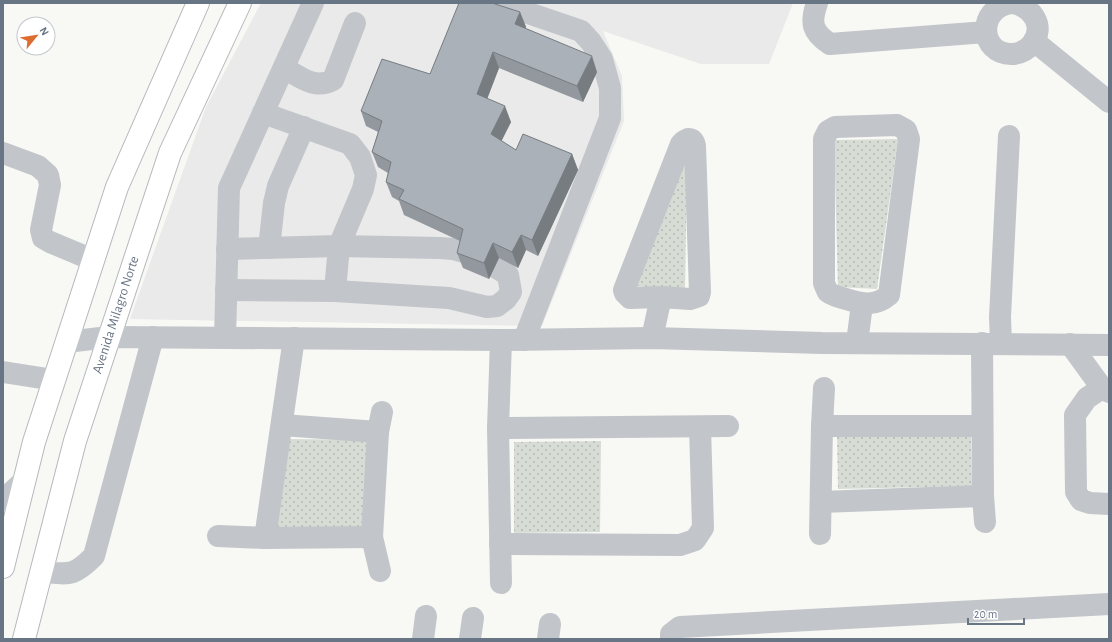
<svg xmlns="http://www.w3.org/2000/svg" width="1112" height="642" viewBox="0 0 1112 642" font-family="'Alegreya Sans',sans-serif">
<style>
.built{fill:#e9eae9}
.grass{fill:url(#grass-dots)}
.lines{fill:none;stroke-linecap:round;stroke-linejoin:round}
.major-casing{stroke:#b5b9bd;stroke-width:24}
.minor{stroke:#c2c5c9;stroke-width:22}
.major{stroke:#fff;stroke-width:22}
.wall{fill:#92989e}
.shaded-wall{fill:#777c81}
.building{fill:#aab1b8;stroke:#777c81}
.labels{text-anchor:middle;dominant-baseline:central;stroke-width:4;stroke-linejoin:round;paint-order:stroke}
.street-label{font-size:14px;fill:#687585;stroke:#fff}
</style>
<defs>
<pattern id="grass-dots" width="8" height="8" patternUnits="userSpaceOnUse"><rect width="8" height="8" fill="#d7ddd5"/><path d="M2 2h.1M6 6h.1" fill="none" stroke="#b2b8b2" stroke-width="1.8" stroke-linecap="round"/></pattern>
</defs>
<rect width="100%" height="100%" fill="#f8f8f5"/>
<polygon class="built" points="261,3 793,3 769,64 701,64 603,31 622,76 624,121 542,326 130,319 206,107"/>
<g class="grass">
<polygon points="898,139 877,289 838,287 834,140"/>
<polygon points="687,153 685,291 636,286"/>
<polygon points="837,434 971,437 972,486 838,489"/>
<polygon points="290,439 371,440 365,530 272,527"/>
<polygon points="601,441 600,532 514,533 514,442"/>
</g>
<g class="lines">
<defs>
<g id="major">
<polyline points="3,567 34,442 117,187 198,3"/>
<polyline points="24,639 75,441 170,153 240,3"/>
</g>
</defs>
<use href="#major" class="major-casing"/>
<g class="minor">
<polyline points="499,3 581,31 591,42 602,59 610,88 610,118 524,340"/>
<path d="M817,3C810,23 812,32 830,44L986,32"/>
<path d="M1011,3C976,9 980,54 1011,54C1020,54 1027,50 1032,44C1046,26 1032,7 1013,3"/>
<polyline points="1034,41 1109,102"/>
<path d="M284,68C300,77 315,90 333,80L355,23"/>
<polyline points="263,113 350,144 360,157 366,175 363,189 339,246 335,291"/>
<path d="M897,125L906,130L909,139L889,295C875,307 862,304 846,299C840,297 833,296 828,292C827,290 825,286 824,283V139L828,131L835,127Z"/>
<path d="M688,139C693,139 694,141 695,146L700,292L699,296L690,299L661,297L630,298L625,293L624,290L681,144L684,141Z"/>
<polyline points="3,153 38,166 48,175 50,185 41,230 43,238 50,242 93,260"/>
<polyline points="269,248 274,203 278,186 304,127"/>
<polyline points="227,249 339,246 440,248 453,249 467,253"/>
<polyline points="226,290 335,291 449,298 487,307 497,306 506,299 511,292 508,275 495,267"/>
<polyline points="225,338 229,188 313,3"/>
<polyline points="652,338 661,297"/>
<polyline points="66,342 109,337 501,340 652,338 822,343 1109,345"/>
<polyline points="857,343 862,304"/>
<polyline points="982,343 983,496 985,522"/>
<polyline points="1001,343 1000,317 1009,136"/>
<polyline points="1070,344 1102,388"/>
<polyline points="3,372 54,380"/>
<polyline points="1109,392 1102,388 1087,398 1075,415 1076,492 1081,500 1090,503 1109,504"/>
<polyline points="282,425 378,432"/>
<polyline points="822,426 982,426"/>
<polyline points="498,428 728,426"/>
<polyline points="3,500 24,481"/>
<polyline points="821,502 983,496"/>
<polyline points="820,534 822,426 824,388"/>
<polyline points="218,536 265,538 372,537"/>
<polyline points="265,538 294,338"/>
<polyline points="500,544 680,545 695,540 703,528 700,427"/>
<polyline points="380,571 372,537 378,432 382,412"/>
<path d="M41,572C70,574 73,577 94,556L153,337"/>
<polyline points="501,583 498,428 501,340"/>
<polyline points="423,639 426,616"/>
<polyline points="470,639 473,618"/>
<polyline points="548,639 550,624"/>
<polyline points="671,639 671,634 680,627 1109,604"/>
</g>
<use href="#major" class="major"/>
</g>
<polygon class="wall" points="520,12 526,27 525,28 597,72 583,102 499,68 487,98 511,122 501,141 516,150 572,154 578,170 538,256 526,250 518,268 499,258 489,279 463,268 457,253 460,241 404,215 399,201 392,197 386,182 388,173 378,167 372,152 378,132 366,126 361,111 430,74"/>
<g class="shaded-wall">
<polygon points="520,12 526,27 520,40 515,24"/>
<polygon points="493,52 499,68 483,110 477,94"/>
<polygon points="592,56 597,72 583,102 577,86"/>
<polygon points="505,106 511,122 497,150 491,134"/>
<polygon points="572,154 578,170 538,256 532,240"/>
<polygon points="521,235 526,250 518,268 512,252"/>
<polygon points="493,243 499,258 489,279 484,263"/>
</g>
<polygon class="building" points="459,3 492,3 520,12 515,24 592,56 577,86 493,52 477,94 505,106 491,134 516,150 523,134 572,154 532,240 521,235 512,252 493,243 484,263 457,253 463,229 399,199 404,190 386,182 391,162 372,152 382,121 361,111 382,59 430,74"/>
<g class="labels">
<g class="street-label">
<text transform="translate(116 315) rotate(-72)">Avenida Milagro Norte</text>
</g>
</g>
<rect width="1112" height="642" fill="none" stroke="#687585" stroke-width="8"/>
<g transform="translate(36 36) rotate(60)"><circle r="19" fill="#ffffff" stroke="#c3c8ce"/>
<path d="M0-3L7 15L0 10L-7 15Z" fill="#de6c2f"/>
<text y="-6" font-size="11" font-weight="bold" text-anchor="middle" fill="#687585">N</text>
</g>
<path d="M968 618v6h56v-6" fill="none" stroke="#687585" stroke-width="2"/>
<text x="974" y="618" font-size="12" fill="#687585" stroke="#ffffff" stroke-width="3" paint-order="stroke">20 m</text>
</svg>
